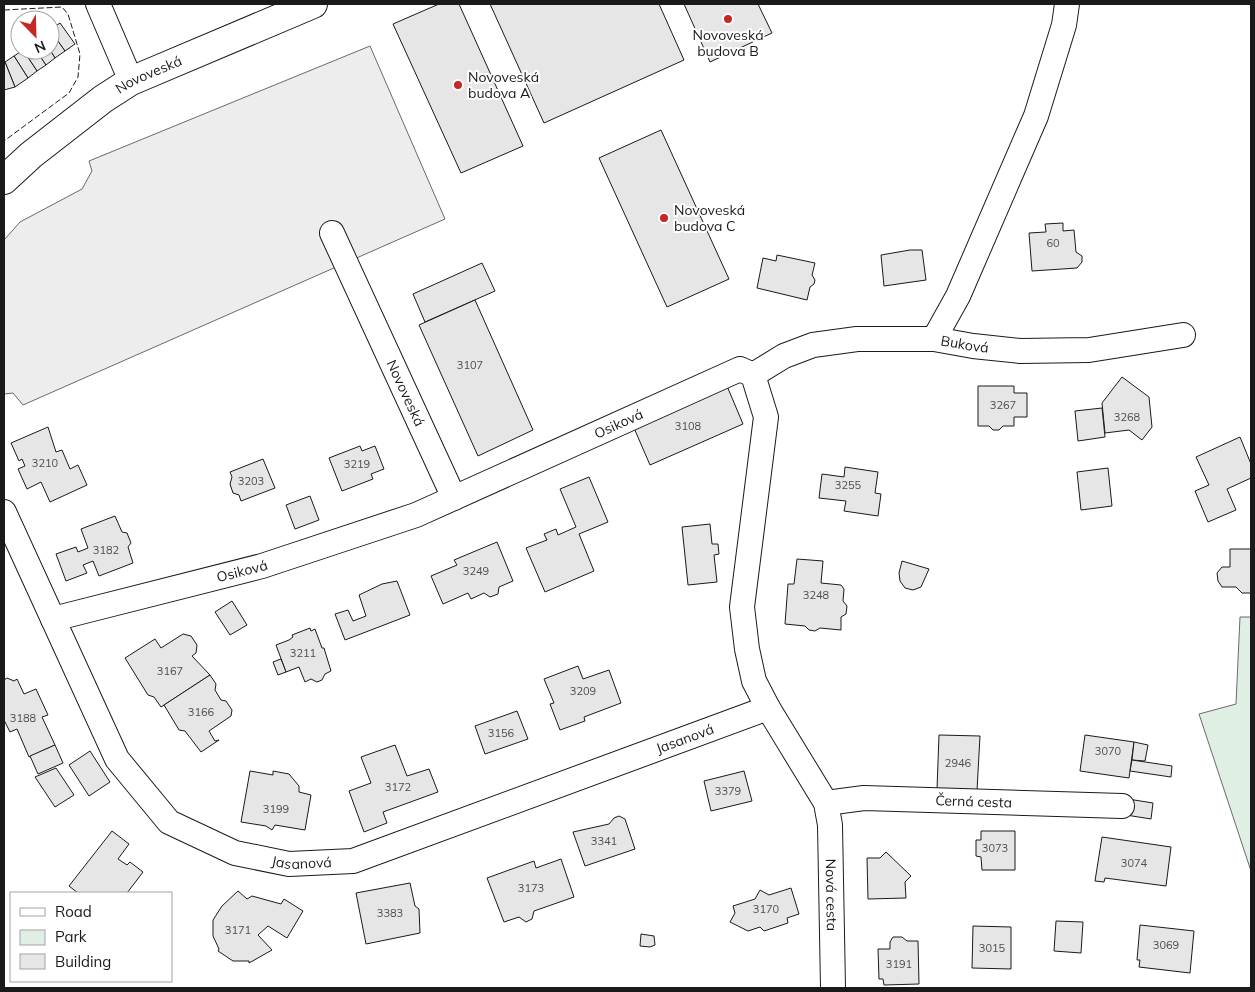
<svg xmlns="http://www.w3.org/2000/svg" width="1255" height="992" viewBox="0 0 1255 992" font-family="Mulish,sans-serif">
<style>
.green{fill:#e0efe3;stroke:#6a6a6a}
.parking{fill:#ededed;stroke:#6a6a6a}
.building{fill:#e6e6e6;stroke:#1a1a1a}
.lines{fill:none;stroke-linecap:round;stroke-linejoin:round}
.street-casing{stroke:#1a1a1a;stroke-width:26}
.secondary-casing{stroke:#1a1a1a;stroke-width:30}
.street{stroke:#fff;stroke-width:24}
.secondary{stroke:#fff;stroke-width:28}
.fence{stroke:#1a1a1a;stroke-width:1;stroke-dasharray:6 2.5;stroke-linecap:butt}
.poi-dot{fill:#c62828;stroke:#fff;stroke-width:2}
.labels{text-anchor:middle;dominant-baseline:central;stroke-width:4;stroke-linejoin:round;paint-order:stroke}
.number-label{font-size:11px;fill:#4d4d4d}
.poi-label{font-size:14px;fill:#1a1a1a;stroke:#fff;text-anchor:start}
.street-label{font-size:14px;fill:#1a1a1a;stroke:#fff}
</style>
<rect width="100%" height="100%" fill="#fff"/>
<polygon class="green" points="1240,617 1251,617 1251,871 1199,714 1236,704"/>
<polygon class="parking" points="370,46 445,219 23,405 13,393 4,394 4,240 20,222 82,189 92,171 89,161"/>
<g class="building">
<polygon points="439,4 459,4 523,146 461,173 393,24"/>
<polygon points="490,4 659,4 684,60 544,123"/>
<polygon points="684,4 758,4 772,33 710,62"/>
<polygon points="60,23 75,44 65,51 50,30"/>
<polygon points="50,30 65,51 55,58 50,50"/>
<polygon points="23,50 36,50 46,65 37,71"/>
<polygon points="23,50 37,71 28,78 14,56"/>
<polygon points="36,50 50,50 55,58 46,65"/>
<polygon points="14,56 28,78 15,87 5,62"/>
<polygon points="5,62 15,87 4,90 4,63"/>
<polygon points="661,130 729,279 667,307 599,158"/>
<polygon points="1063,223 1063,231 1074,230 1076,252 1082,256 1082,262 1077,268 1032,271 1029,233 1046,232 1045,224"/>
<polygon points="910,250 922,250 926,280 884,286 881,255"/>
<polygon points="777,255 815,263 812,275 815,280 814,284 810,287 807,300 757,288 763,258 776,261"/>
<polygon points="482,263 495,291 425,322 413,294"/>
<polygon points="475,300 533,430 478,456 419,325"/>
<polygon points="1122,377 1149,397 1152,427 1142,440 1129,430 1105,433 1102,403"/>
<polygon points="727,386 743,424 650,465 634,428"/>
<polygon points="978,386 1014,386 1014,393 1027,393 1027,417 1014,417 1014,426 1003,426 999,430 993,430 989,426 978,426"/>
<polygon points="1102,408 1105,437 1078,441 1075,411"/>
<polygon points="48,427 56,452 62,450 70,469 78,465 87,485 50,502 41,482 27,489 18,469 25,466 22,459 19,461 11,443"/>
<polygon points="1240,437 1251,464 1251,478 1227,489 1236,510 1208,522 1195,491 1209,485 1196,457"/>
<polygon points="360,446 362,451 375,446 384,469 371,474 373,479 342,491 329,458"/>
<polygon points="263,459 275,488 241,501 239,495 233,493 230,484 232,477 230,472"/>
<polygon points="845,467 878,472 875,493 881,494 878,516 844,511 846,501 819,498 822,474 844,477"/>
<polygon points="1108,468 1112,506 1081,510 1077,472"/>
<polygon points="589,477 608,522 579,534 594,571 545,592 526,548 547,540 544,534 556,529 558,535 576,527 560,489"/>
<polygon points="310,496 319,520 295,529 286,505"/>
<polygon points="115,516 122,532 127,533 131,543 128,547 133,563 99,576 93,561 83,565 87,573 66,581 56,554 76,547 78,552 88,548 81,529"/>
<polygon points="710,524 712,544 718,544 719,554 714,555 717,582 688,585 682,527"/>
<polygon points="497,542 513,581 499,587 498,594 490,597 484,593 471,599 468,593 443,604 431,576 457,565 454,560"/>
<polygon points="1230,549 1251,549 1251,593 1242,593 1236,587 1222,587 1218,581 1217,573 1222,567 1230,567"/>
<polygon points="797,559 823,561 821,583 841,585 844,589 843,601 847,606 846,614 841,617 841,630 820,628 815,631 809,630 805,626 785,624 788,584 794,584"/>
<polygon points="902,561 929,569 921,587 913,590 905,588 900,581 899,573"/>
<polygon points="397,581 410,615 345,640 335,614 348,610 353,621 366,616 359,595 382,584"/>
<polygon points="232,601 247,625 230,635 215,612"/>
<polygon points="310,628 311,631 315,629 322,648 324,648 331,671 325,674 322,680 317,682 311,679 305,682 299,667 286,672 276,645 289,640 293,637 292,635"/>
<polygon points="183,634 191,636 197,645 196,653 192,656 210,675 161,707 154,697 148,695 125,658 155,639 161,648"/>
<polygon points="281,659 286,672 278,675 273,662"/>
<polygon points="578,666 583,679 609,670 621,703 584,717 585,721 560,730 550,704 554,703 544,679"/>
<polygon points="210,675 216,684 215,690 221,700 226,701 232,710 231,716 209,731 215,741 219,740 201,752 185,731 179,730 164,705"/>
<polygon points="7,678 14,681 17,679 24,694 36,689 48,715 42,717 55,745 29,757 17,729 10,732 4,720 4,680"/>
<polygon points="517,711 528,739 485,754 475,726"/>
<polygon points="939,735 980,736 977,791 937,789"/>
<polygon points="1085,735 1134,742 1129,778 1080,771"/>
<polygon points="1134,742 1148,745 1145,761 1132,760"/>
<polygon points="55,745 63,763 38,774 30,756"/>
<polygon points="395,745 407,776 429,769 438,792 383,812 387,823 364,832 349,791 371,783 361,757"/>
<polygon points="90,751 110,782 89,796 69,765"/>
<polygon points="1132,760 1172,766 1171,777 1130,771"/>
<polygon points="56,768 74,795 55,807 35,777"/>
<polygon points="250,771 273,775 273,771 289,774 299,786 299,792 311,795 305,830 275,825 272,830 266,826 241,822"/>
<polygon points="744,771 752,801 711,811 704,781"/>
<polygon points="1128,799 1153,803 1151,819 1126,815"/>
<polygon points="619,816 625,819 635,849 585,866 573,832 609,824 614,818"/>
<polygon points="112,831 129,844 118,859 127,865 130,862 143,872 127,893 78,893 69,886"/>
<polygon points="981,831 1015,831 1015,870 982,870 981,857 976,856 976,840 981,840"/>
<polygon points="1102,837 1171,847 1166,886 1105,878 1104,882 1095,881"/>
<polygon points="886,852 911,876 905,882 906,898 868,899 867,858 880,858"/>
<polygon points="561,859 574,897 534,911 532,919 526,922 519,917 504,922 487,878 534,861 536,868"/>
<polygon points="410,883 415,906 419,909 420,933 366,944 356,893"/>
<polygon points="791,888 799,914 787,918 788,923 764,931 760,927 748,931 730,922 735,913 733,906 755,899 760,890 769,895"/>
<polygon points="238,891 247,899 252,896 281,904 284,899 303,911 287,938 268,926 258,935 272,950 249,963 249,961 233,961 218,951 219,949 213,936 213,920 222,906"/>
<polygon points="1056,921 1083,922 1081,953 1054,951"/>
<polygon points="1140,925 1194,931 1190,973 1139,967 1140,960 1137,960"/>
<polygon points="973,926 1011,927 1011,969 972,968"/>
<polygon points="641,934 654,936 655,945 650,947 640,946"/>
<polygon points="893,937 902,937 907,941 918,941 919,984 884,985 883,979 879,979 878,949 890,949 890,942"/>
</g>
<g class="lines">
<defs>
<g id="street">
<polyline points="98,4 131,81"/>
<path id="s1" d="M332,233L454,498"/>
<polyline points="934,339 958,296 1036,116 1064,25 1067,4"/>
<path id="s2" d="M753,375L784,356L813,345L857,339H934L973,346L1020,351L1089,350L1183,335"/>
<path id="s3" d="M4,512L117,759L169,822L235,853L289,864L353,861L768,708"/>
<path id="s4" d="M53,619L262,566L416,515L740,369L753,375L766,417L742,607L747,649L754,681L768,708L826,803L830,825L833,988"/>
<path id="s5" d="M826,803L864,798L1122,806"/>
</g>
<g id="secondary">
<path id="s6" d="M4,180L31,155L103,99L131,81L313,4"/>
</g>
</defs>
<use href="#street" class="street-casing"/>
<use href="#secondary" class="secondary-casing"/>
<use href="#street" class="street"/>
<use href="#secondary" class="secondary"/>
<polyline class="fence" points="4,10 62,7 68,14 80,54 78,77 69,93 4,141"/>
</g>
<g class="poi-dot">
<circle cx="728" cy="19" r="5"/>
<circle cx="458" cy="85" r="5"/>
<circle cx="664" cy="218" r="5"/>
</g>
<g class="labels">
<g class="number-label">
<text x="1053" y="243">60</text>
<text x="470" y="365">3107</text>
<text x="1003" y="405">3267</text>
<text x="1127" y="417">3268</text>
<text x="688" y="426">3108</text>
<text x="45" y="463">3210</text>
<text x="357" y="464">3219</text>
<text x="251" y="481">3203</text>
<text x="848" y="485">3255</text>
<text x="106" y="550">3182</text>
<text x="476" y="571">3249</text>
<text x="816" y="595">3248</text>
<text x="303" y="653">3211</text>
<text x="170" y="671">3167</text>
<text x="583" y="691">3209</text>
<text x="201" y="712">3166</text>
<text x="23" y="718">3188</text>
<text x="501" y="733">3156</text>
<text x="1108" y="751">3070</text>
<text x="958" y="763">2946</text>
<text x="398" y="787">3172</text>
<text x="728" y="791">3379</text>
<text x="276" y="809">3199</text>
<text x="604" y="841">3341</text>
<text x="995" y="848">3073</text>
<text x="1134" y="863">3074</text>
<text x="531" y="888">3173</text>
<text x="766" y="909">3170</text>
<text x="390" y="913">3383</text>
<text x="238" y="930">3171</text>
<text x="1166" y="945">3069</text>
<text x="992" y="948">3015</text>
<text x="899" y="964">3191</text>
</g>
<g class="poi-label">
<text x="728" y="35" text-anchor="middle">Novoveská<tspan x="728" dy="16">budova B</tspan></text>
<text x="468" y="77">Novoveská<tspan x="468" dy="16">budova A</tspan></text>
<text x="674" y="210">Novoveská<tspan x="674" dy="16">budova C</tspan></text>
</g>
<g class="street-label">
<text stroke="none"><textPath href="#s6" startOffset="180">Novoveská</textPath></text>
<text stroke="none"><textPath href="#s2" startOffset="220">Buková</textPath></text>
<text stroke="none"><textPath href="#s1" startOffset="176">Novoveská</textPath></text>
<text stroke="none"><textPath href="#s4" startOffset="600">Osiková</textPath></text>
<text stroke="none"><textPath href="#s4" startOffset="195">Osiková</textPath></text>
<text stroke="none"><textPath href="#s3" startOffset="899">Jasanová</textPath></text>
<text stroke="none"><textPath href="#s5" startOffset="148">Černá cesta</textPath></text>
<text stroke="none"><textPath href="#s3" startOffset="494">Jasanová</textPath></text>
<text stroke="none"><textPath href="#s4" startOffset="1292">Nová cesta</textPath></text>
</g>
</g>
<rect width="1255" height="992" fill="none" stroke="#1a1a1a" stroke-width="10"/>
<rect x="10" y="892" width="162" height="90" fill="#ffffff" stroke="#a3a3a3"/>
<rect x="20" y="908" width="25" height="8" fill="#ffffff" stroke="#a3a3a3"/>
<text x="55" y="917" font-size="15" fill="#1a1a1a">Road</text>
<rect x="20" y="930" width="25" height="15" fill="#e0efe3" stroke="#a3a3a3"/>
<text x="55" y="942" font-size="15" fill="#1a1a1a">Park</text>
<rect x="20" y="954" width="25" height="15" fill="#e6e6e6" stroke="#a3a3a3"/>
<text x="55" y="967" font-size="15" fill="#1a1a1a">Building</text>
<g transform="translate(35 35) rotate(157)"><circle r="24" fill="#ffffff" stroke="#a3a3a3"/>
<path d="M0-4L9 19L0 12L-9 19Z" fill="#c62828"/>
<text y="-8" font-size="14" font-weight="bold" text-anchor="middle" fill="#1a1a1a">N</text>
</g>
</svg>
